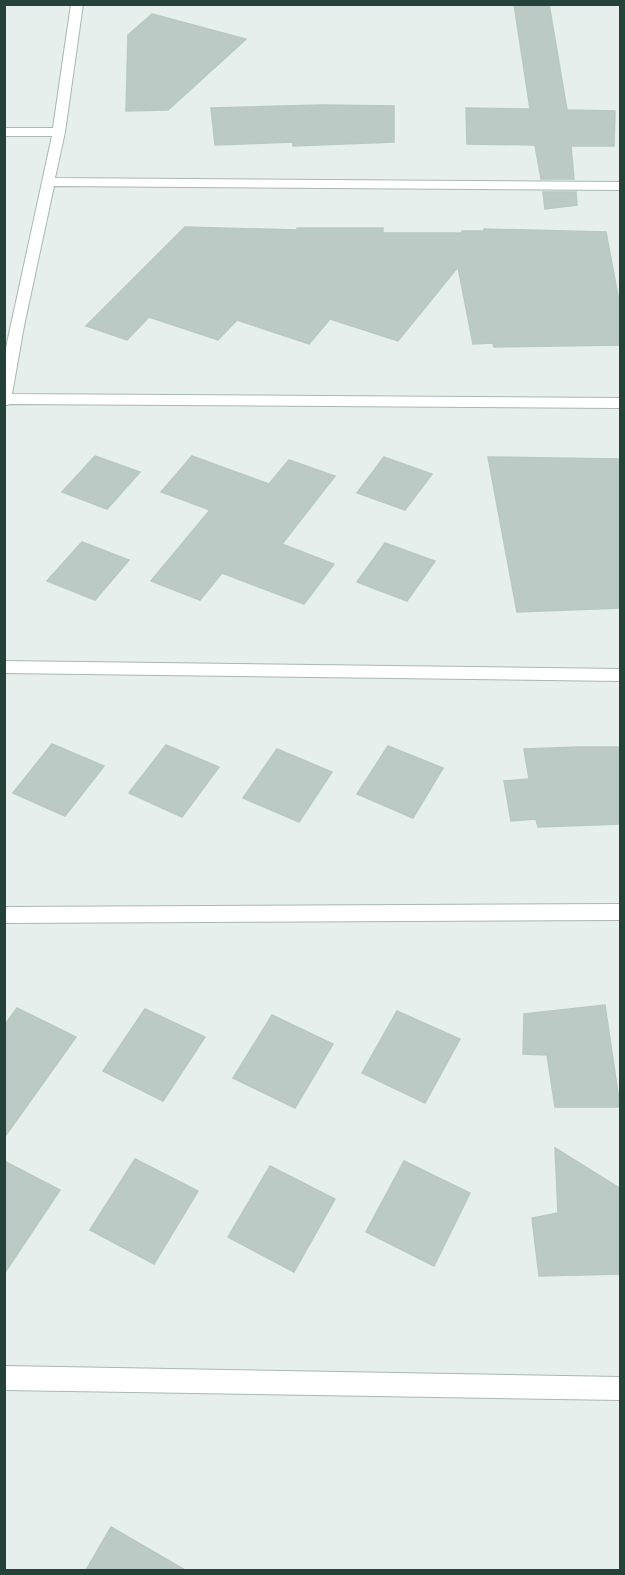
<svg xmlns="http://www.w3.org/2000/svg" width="625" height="1575" viewBox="0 0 625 1575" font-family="Montserrat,sans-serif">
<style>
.building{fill:#bbcac4;stroke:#b8c9c2;stroke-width:1.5}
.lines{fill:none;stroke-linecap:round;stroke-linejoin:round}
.street-casing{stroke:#a8b8b2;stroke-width:2}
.street{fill:#fff;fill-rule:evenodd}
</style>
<rect width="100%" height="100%" fill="#e6efeb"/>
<g class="building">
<polygon points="514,4 549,4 567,110 615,111 614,146 571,146 574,179 541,179 535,145 467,144 466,108 530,109"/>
<polygon points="152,14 246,39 168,110 126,111 128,35"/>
<polygon points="323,105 394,106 394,142 293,146 293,142 215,145 211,108"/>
<polygon points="543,192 576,192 577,205 545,209"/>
<polygon points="185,227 297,230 297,228 383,228 383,233 462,233 462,231 484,231 484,229 606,232 621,312 621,345 494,347 493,343 473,344 458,267 398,341 330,319 309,344 237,320 218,340 149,317 127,340 86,326"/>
<polygon points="95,456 140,472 107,509 62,492"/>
<polygon points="192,456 269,484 289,460 335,476 282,544 334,564 304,604 222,573 200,600 151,581 210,510 161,492"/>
<polygon points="384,457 432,474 405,510 357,493"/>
<polygon points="488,457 621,459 621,608 517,612"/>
<polygon points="82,542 129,560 95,600 47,581"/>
<polygon points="385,543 435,561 407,601 357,582"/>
<polygon points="52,744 104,766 65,816 13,793"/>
<polygon points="166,745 219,767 182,817 129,793"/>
<polygon points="388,746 443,768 413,818 357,794"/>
<polygon points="578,747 621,747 621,824 538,827 536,819 511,821 504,781 529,779 524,749"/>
<polygon points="277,749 332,772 299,822 243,798"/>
<polygon points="605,1005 620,1107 555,1107 547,1055 523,1054 524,1014"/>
<polygon points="17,1008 76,1037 4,1138 4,1026"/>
<polygon points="145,1009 205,1037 163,1101 103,1071"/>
<polygon points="397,1011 460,1039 425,1103 362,1073"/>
<polygon points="272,1015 333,1044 295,1108 233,1078"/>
<polygon points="555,1148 621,1189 621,1274 539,1276 532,1218 558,1213"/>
<polygon points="135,1159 198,1191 154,1264 90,1230"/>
<polygon points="4,1161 60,1190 4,1274"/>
<polygon points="404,1161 470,1193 434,1266 366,1232"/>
<polygon points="270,1166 335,1199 294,1272 228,1237"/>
<polygon points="111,1527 185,1570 86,1570"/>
</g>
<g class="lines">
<defs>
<g id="street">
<polygon points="71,4 83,4 65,132 55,178 620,182 620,190 54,186 24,326 12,394 620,398 620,408 10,404 4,406 4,357 52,136 4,136 4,128 53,128"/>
<polygon points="4,661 620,669 620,681 4,673"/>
<polygon points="620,904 620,920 4,923 4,907"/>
<polygon points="4,1366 620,1377 620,1400 4,1390"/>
</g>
</defs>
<use href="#street" class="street-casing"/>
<use href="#street" class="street"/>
</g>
<rect width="625" height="1575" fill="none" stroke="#24423a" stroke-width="12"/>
</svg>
